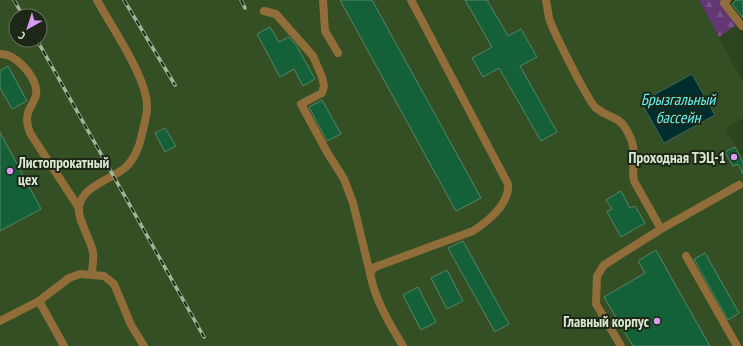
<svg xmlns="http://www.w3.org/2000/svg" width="743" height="346" viewBox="0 0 743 346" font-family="'PT Sans Narrow',sans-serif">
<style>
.built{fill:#334f23;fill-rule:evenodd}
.forest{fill:url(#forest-firs)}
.water{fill:#002e2e;stroke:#41665f}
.building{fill:#146038;stroke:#588567}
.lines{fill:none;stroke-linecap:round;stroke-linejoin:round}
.minor{stroke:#916d3a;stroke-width:8}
.rail-casing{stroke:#a3b599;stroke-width:3.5}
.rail{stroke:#1d2717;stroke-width:2;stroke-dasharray:6;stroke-linecap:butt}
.poi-dot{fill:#da9af6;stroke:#1d2717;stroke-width:1.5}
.labels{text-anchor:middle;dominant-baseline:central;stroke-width:4;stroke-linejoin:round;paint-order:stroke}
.poi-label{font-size:15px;font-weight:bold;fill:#d9e8d1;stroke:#1d2717;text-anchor:end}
.water-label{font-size:16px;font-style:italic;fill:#62f0ef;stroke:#1d2717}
</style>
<defs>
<pattern id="forest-firs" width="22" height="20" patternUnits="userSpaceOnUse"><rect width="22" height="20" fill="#623774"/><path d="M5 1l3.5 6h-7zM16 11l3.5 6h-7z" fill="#785487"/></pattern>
</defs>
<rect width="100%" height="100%" fill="#2d451f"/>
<path class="built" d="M0,0H699L743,82V118L726,129L743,158V346H0ZM16,16H40V40H16Z"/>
<polygon class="forest" points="699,0 724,0 721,3 736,25 719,37"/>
<polygon class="water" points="692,74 715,115 664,143 641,102"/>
<g class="building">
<polygon points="340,0 372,0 481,198 456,211"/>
<polygon points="465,0 487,0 508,36 521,29 537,57 520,66 557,132 541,141 499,68 483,77 472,58 492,47"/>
<polygon points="736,0 743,0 743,18 732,4"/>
<polygon points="270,27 279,42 289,37 296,45 315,79 303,86 294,69 280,77 257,34"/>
<polygon points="8,66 27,101 12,109 0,88 0,71"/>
<polygon points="322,100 341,134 327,141 309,107"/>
<polygon points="165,128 176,146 165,152 155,133"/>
<polygon points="0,132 41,209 0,231"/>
<polygon points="735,147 743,162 743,174 738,164 733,166 725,152"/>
<polygon points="621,191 630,208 635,206 645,223 621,237 607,212 612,209 606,200"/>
<polygon points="463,241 509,324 495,332 448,248"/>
<polygon points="656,250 672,279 710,346 633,346 604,297 645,273 638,261"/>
<polygon points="705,253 739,313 728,320 694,259"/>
<polygon points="447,270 463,301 447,309 431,278"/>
<polygon points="418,287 436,322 421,330 403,295"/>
</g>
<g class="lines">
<g class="minor">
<polyline points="323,0 325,31 338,53"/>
<path d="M546,0C547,6 548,12 549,18C553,31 588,101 596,108C614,122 620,113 631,139C637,153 631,167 634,181L661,229L604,265L597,276L596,304L621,346"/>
<polyline points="727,0 724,3 742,26 743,25"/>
<polyline points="264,11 276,14 313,56 322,77 324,86 322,93 301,104 327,152 344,179 353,203 370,273"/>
<path d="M0,54C15,53 33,74 36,88C39,105 20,107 30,133L79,208"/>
<polyline points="661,229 739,185"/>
<polyline points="686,256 737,346"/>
<path d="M92,274C92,267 94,259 93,252C91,240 76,217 79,206C84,186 107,181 122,170C133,163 140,146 142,134C144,125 147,116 147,107C148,79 111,26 97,0"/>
<polyline points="39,301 69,278 80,274 104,276 114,284 131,325 144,346"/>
<polyline points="0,321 39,301 64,346"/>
<path d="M403,346C389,323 375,300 370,273L375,267L473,231C487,222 510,204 508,184L411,0"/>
</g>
<defs>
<g id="rail">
<polyline points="14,0 23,16"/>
<polyline points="124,0 175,85"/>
<polyline points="241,0 245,8"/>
<polyline points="37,40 204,337"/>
</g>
</defs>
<use href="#rail" class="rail-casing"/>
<use href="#rail" class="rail"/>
</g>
<g class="poi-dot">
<circle cx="734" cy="157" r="4"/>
<circle cx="10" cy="171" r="4"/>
<circle cx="657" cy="321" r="4"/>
</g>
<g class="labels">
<g class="poi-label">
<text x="726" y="157">Проходная ТЭЦ-1</text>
<text x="18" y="162" text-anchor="start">Листопрокатный<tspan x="18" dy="17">цех</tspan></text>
<text x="649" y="321">Главный корпус</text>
</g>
<g class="water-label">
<text x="678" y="99">Брызгальный<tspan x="678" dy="18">бассейн</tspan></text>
</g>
</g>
<g transform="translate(28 28) rotate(219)"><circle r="19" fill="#1d2717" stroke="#687461"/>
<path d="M0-3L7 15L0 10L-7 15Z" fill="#da9af6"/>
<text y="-6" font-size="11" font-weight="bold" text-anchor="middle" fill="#d9e8d1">С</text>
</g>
</svg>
